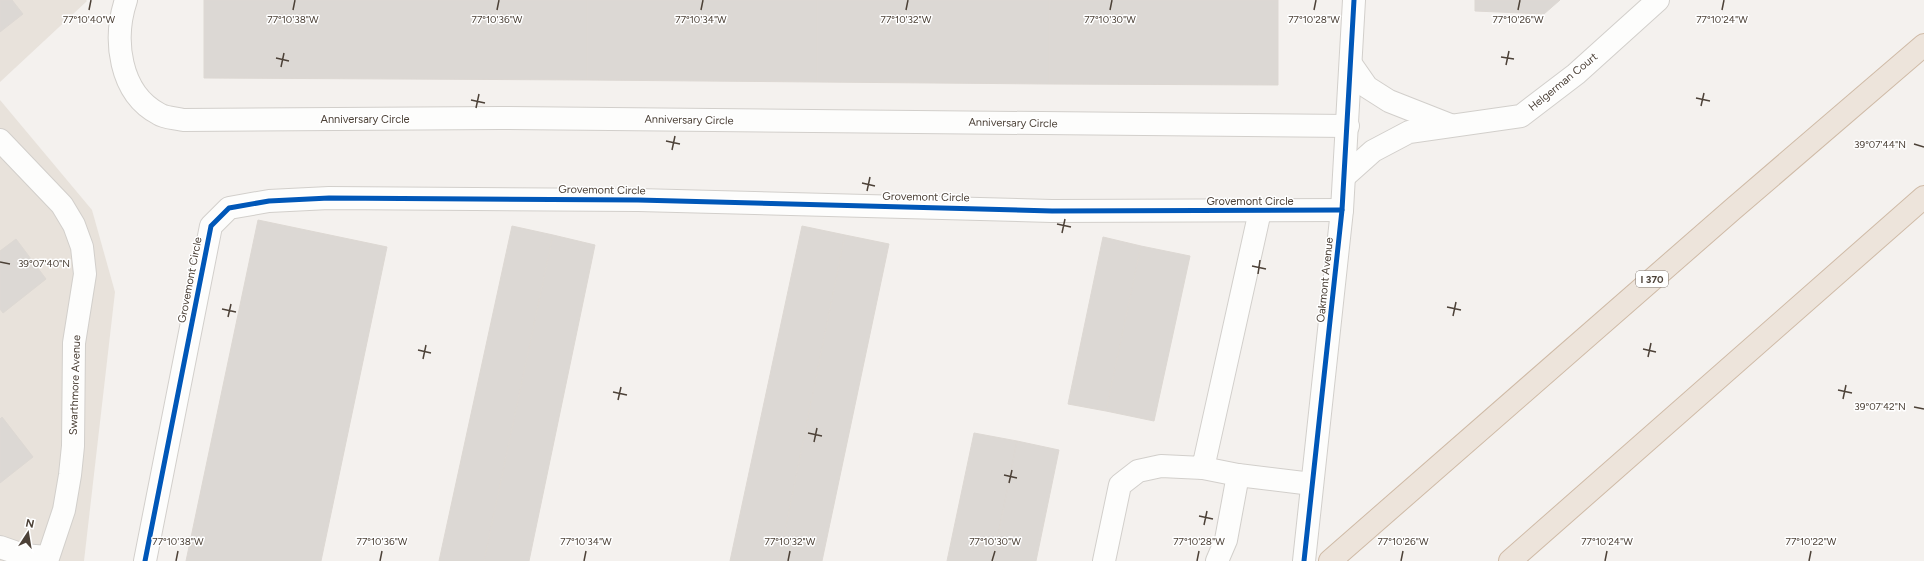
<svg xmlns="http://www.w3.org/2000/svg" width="1924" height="561" viewBox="0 0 1924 561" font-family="Figtree,sans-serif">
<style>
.residential{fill:#e8e2db}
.building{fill:#dcd8d4;stroke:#ddd8d3}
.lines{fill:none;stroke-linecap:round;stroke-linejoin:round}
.minor-casing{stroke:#d2cfcb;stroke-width:24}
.tertiary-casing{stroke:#d2cfcb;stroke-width:24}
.motorway-casing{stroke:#cfbaa6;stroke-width:24}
.minor{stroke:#fdfdfc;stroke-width:22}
.tertiary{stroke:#fdfdfc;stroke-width:22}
.motorway{stroke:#ede4db;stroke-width:22}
.cycleway-casing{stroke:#fff;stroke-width:8}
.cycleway{stroke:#0057b8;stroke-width:5}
.ticks{fill:none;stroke:#4c4137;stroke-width:1.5}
.labels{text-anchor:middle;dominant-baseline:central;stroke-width:3;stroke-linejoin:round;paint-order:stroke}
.shield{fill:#fff;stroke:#827a73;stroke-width:1}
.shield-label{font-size:10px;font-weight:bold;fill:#4c4137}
.street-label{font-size:11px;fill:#4c4137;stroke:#fff}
.ticks-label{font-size:10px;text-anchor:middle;fill:#4c4137;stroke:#fff;stroke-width:3;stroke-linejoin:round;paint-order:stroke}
</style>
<rect width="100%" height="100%" fill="#f4f1ee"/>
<g class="residential">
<polygon points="0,0 86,0 87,1 0,82"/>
<polygon points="0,100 92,210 115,292 84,561 0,561"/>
</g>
<g class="building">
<polygon points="0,0 12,0 23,14 0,32"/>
<polygon points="204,0 587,0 587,80 204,78"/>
<polygon points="587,0 817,0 817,82 587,80"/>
<polygon points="817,0 1049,0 1049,84 817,82"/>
<polygon points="1049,0 1278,0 1278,85 1049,84"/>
<polygon points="1475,0 1560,0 1544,14 1475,11"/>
<polygon points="258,220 387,247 321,561 186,561"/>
<polygon points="512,226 553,235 484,561 439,561"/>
<polygon points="802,226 845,235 779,561 730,561"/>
<polygon points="553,235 595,245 529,561 484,561"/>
<polygon points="845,235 889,244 822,561 779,561"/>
<polygon points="1103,237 1141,246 1106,411 1068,404"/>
<polygon points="16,239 46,279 3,313 0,309 0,251"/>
<polygon points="1141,246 1190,256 1154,421 1106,411"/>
<polygon points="2,417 33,457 0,483 0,419"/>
<polygon points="974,433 1017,441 993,561 947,561"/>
<polygon points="1017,441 1059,450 1036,561 993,561"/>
</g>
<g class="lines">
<defs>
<g id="minor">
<path d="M126,0C113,39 119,93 159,114C165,118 176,118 183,120L500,118L1348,126"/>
<polyline points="1351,64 1367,87 1389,101 1450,125"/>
<polyline points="0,140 62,205 74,225 82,247 85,274 74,343 73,446 70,475 64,510 47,561"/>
<polyline points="1345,176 1373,151 1409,132 1521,116 1576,74 1658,0"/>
<polyline points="1203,468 1238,475 1312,484"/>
<polyline points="0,547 23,555 47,557"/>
<polyline points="145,561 211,226 229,208 269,201 329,198 638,200 1052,211 1342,210"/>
<polyline points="1104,561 1120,485 1138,471 1161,466 1203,468 1260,211"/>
<polyline points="1217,561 1226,540 1238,475"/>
</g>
<polyline id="tertiary" points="1304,561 1342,210 1354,0"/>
<g id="motorway">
<polyline points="1330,561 1733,209 1924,45"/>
<polyline points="1510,561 1924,197"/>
</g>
</defs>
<use href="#minor" class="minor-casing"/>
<use href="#tertiary" class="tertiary-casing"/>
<use href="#motorway" class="motorway-casing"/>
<use href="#minor" class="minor"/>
<use href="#tertiary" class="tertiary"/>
<use href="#motorway" class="motorway"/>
<defs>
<g id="cycleway">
<polyline points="145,561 211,226 229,208 269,201 329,198 638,200 1052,211 1342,210"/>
<polyline points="1304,561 1342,210 1354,0"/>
</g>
</defs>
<use href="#cycleway" class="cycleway-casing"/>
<use href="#cycleway" class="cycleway"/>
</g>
<path class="ticks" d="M89,10L91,0M293,10L295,0M497,10L499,0M701,10L703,0M906,10L908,0M1110,10L1112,0M1314,10L1316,0M1518,10L1520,0M1722,10L1724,0M1501,57L1514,59M276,58L289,61M1506,65L1509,51M281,67L284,53M1696,98L1710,101M471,100L485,103M1701,106L1704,93M476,108L479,94M666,141L680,144M1914,144L1924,147M672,150L675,136M862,183L875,186M867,191L870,177M1057,224L1071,227M1062,233L1065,219M0,262L10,264M1252,266L1266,269M1258,274L1260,260M1447,307L1461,310M222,309L236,312M1453,316L1456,302M228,317L231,304M1643,349L1656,352M418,350L431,353M1648,357L1651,343M423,359L426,345M1838,390L1852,393M613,392L627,395M1843,399L1846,385M618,400L621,387M1914,407L1924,409M808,433L822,436M814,442L817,428M1004,475L1017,478M1009,483L1012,470M1199,516L1213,519M1204,525L1207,511M176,561L178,551M380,561L382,551M584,561L586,551M788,561L790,551M992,561L995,551M1197,561L1199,551M1401,561L1403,551M1605,561L1607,551M1809,561L1811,551"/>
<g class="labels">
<rect class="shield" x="1636" y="271" width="32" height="16" rx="3"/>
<g class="shield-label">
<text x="1652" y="279">I 370</text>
</g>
<g class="street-label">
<text transform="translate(1563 82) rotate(-39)">Helgerman Court</text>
<text x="365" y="119">Anniversary Circle</text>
<text transform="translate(689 120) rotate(1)">Anniversary Circle</text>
<text transform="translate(1013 123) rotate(1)">Anniversary Circle</text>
<text transform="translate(602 190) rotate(1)">Grovemont Circle</text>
<text transform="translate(926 197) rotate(1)">Grovemont Circle</text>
<text x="1250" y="201">Grovemont Circle</text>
<text transform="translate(190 280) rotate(-79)">Grovemont Circle</text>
<text transform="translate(1325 280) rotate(-84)">Oakmont Avenue</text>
<text transform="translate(75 385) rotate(-88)">Swarthmore Avenue</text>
</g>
</g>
<g class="ticks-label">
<text x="89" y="23">77°10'40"W</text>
<text x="293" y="23">77°10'38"W</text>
<text x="497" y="23">77°10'36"W</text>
<text x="701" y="23">77°10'34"W</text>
<text x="906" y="23">77°10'32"W</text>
<text x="1110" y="23">77°10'30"W</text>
<text x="1314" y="23">77°10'28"W</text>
<text x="1518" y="23">77°10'26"W</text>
<text x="1722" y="23">77°10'24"W</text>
<text x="1880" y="148">39°07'44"N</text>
<text x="44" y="267">39°07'40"N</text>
<text x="1880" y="410">39°07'42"N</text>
<text x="178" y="545">77°10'38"W</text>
<text x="382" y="545">77°10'36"W</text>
<text x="586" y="545">77°10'34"W</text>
<text x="790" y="545">77°10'32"W</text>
<text x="995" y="545">77°10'30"W</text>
<text x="1199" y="545">77°10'28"W</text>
<text x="1403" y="545">77°10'26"W</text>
<text x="1607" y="545">77°10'24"W</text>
<text x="1811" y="545">77°10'22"W</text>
</g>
<g transform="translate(28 533) rotate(12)" stroke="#ffffff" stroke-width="3" paint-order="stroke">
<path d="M0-3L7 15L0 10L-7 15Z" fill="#4c4137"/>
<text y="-6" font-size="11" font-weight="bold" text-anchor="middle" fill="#4c4137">N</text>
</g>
</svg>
